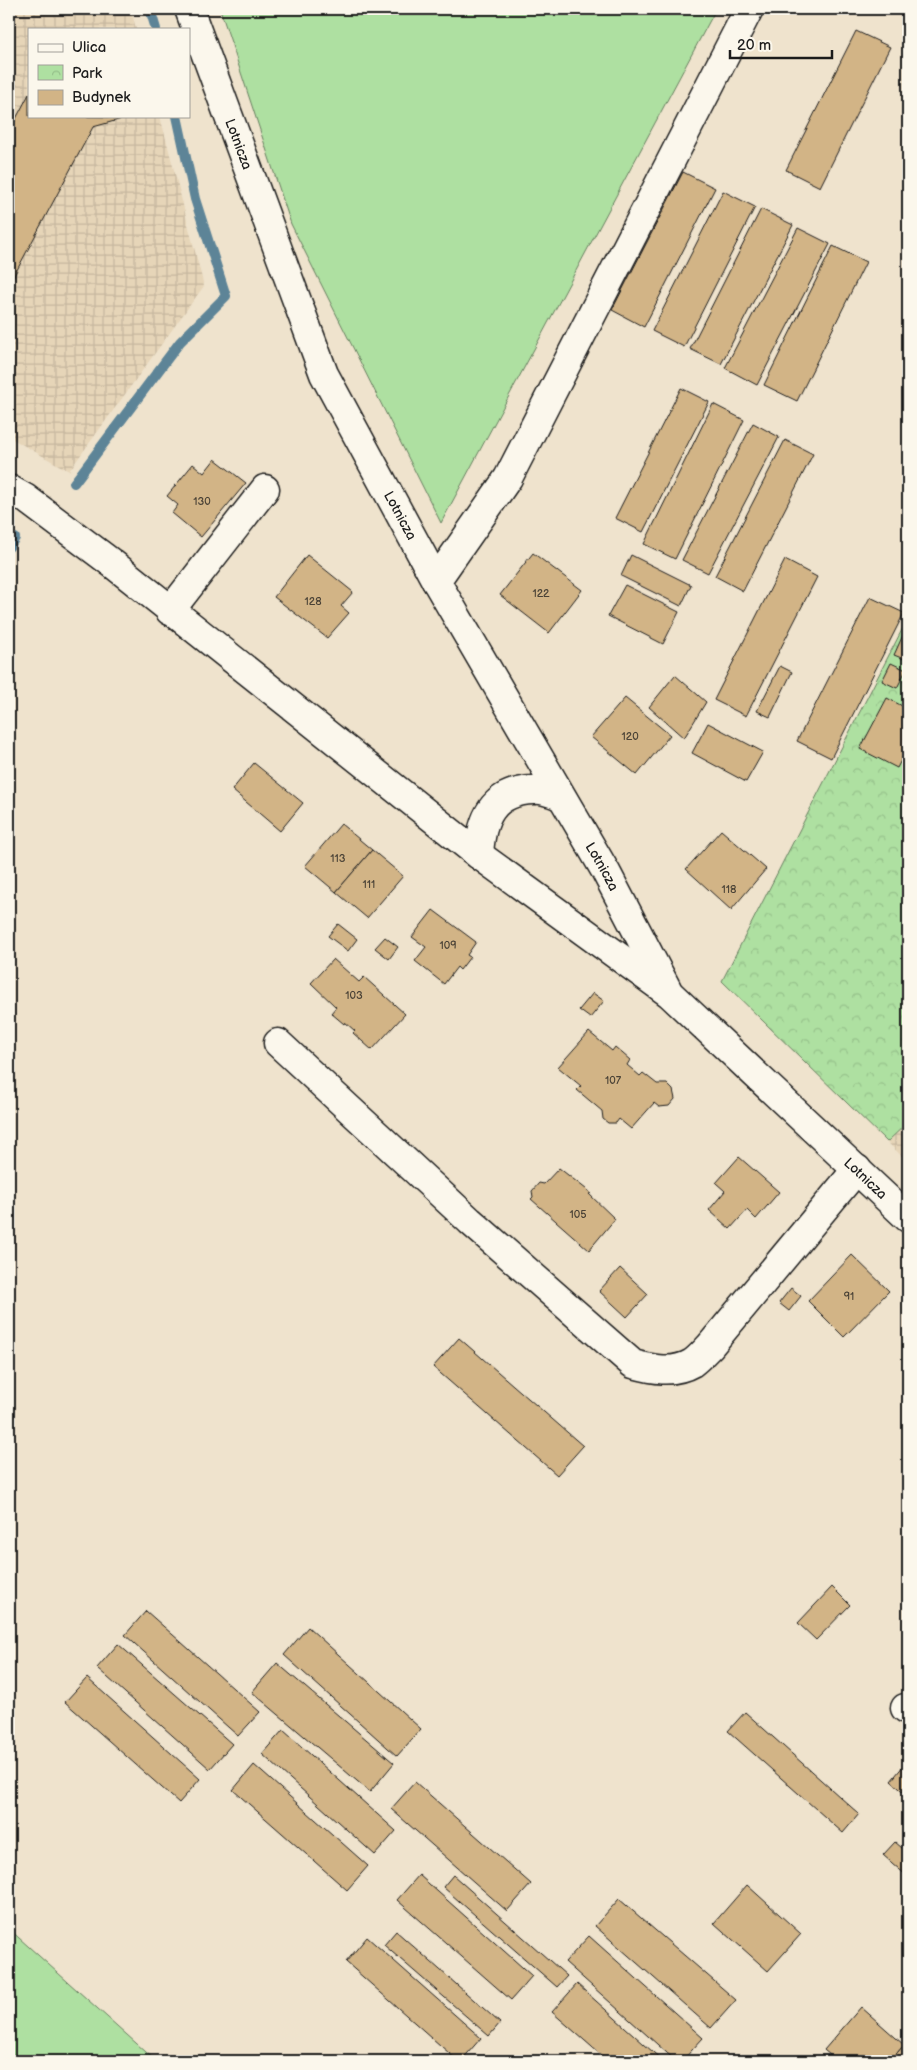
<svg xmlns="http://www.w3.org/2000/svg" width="917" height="2070" viewBox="0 0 917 2070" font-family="'Balsamiq Sans',sans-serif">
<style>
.industrial{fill:url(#industrial-grid)}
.grass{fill:#aee0a1;stroke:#657e5e}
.park{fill:url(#park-crowns);stroke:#657e5e}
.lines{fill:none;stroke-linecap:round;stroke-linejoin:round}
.stream{stroke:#5d8497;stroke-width:10}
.building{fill:#d2b486;stroke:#1c1c1c}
.minor-casing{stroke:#1c1c1c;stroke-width:31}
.minor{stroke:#fbf7ec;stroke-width:28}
.labels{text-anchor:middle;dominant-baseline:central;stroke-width:4;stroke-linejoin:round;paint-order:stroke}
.number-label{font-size:11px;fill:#4a4236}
.street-label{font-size:14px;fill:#1c1c1c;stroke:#fbf7ec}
</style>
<defs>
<pattern id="industrial-grid" width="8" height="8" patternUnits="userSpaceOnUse" patternTransform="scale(1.25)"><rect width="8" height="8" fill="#e6d5b8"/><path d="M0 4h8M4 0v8" fill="none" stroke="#c5b69e"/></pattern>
<pattern id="park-crowns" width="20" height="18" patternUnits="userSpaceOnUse" patternTransform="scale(1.25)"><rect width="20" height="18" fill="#aee0a1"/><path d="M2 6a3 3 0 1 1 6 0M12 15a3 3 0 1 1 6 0" fill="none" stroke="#95c08a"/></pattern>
</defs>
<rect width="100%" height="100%" fill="#efe3cd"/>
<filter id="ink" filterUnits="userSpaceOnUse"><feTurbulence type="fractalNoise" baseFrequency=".02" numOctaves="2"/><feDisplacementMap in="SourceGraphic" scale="10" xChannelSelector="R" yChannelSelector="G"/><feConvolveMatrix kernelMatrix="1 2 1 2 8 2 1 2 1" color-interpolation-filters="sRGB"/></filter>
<g filter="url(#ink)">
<g class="industrial">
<polygon points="9,9 131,9 136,29 29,29 29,116 160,116 204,286 69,471 9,437"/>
<polygon points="908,1122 908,1160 907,1161 887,1142"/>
</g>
<g class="grass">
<polygon points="220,9 716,9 441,523 291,224"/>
<polygon points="9,1929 156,2061 9,2061"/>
</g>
<polygon class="park" points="908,618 908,1122 887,1142 722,981"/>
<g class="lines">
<g class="stream">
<polyline points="150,9 156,29"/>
<polyline points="74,483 180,342 226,296 195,199 177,116"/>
<polyline points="9,547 15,538"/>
</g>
</g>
<g class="building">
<polygon points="856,31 890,47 820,187 786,170"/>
<polygon points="29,94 29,116 129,117 93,127 9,285 9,132"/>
<polygon points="683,172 715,188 644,327 612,310"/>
<polygon points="723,191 755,207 684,347 652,331"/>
<polygon points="761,209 793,225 721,364 690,349"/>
<polygon points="798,228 830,244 757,385 725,368"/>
<polygon points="833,246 866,262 797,401 764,385"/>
<polygon points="681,388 709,402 643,532 615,518"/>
<polygon points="713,404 744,420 675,559 644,544"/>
<polygon points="753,423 779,437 708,573 682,560"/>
<polygon points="785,440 813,454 743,591 715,576"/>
<polygon points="215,459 246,483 201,537 172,513 178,505 167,496 193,464 204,473"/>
<polygon points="533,553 582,590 549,633 500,595"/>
<polygon points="307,555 353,592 341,606 349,613 327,638 274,597"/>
<polygon points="631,555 691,585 681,606 621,576"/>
<polygon points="785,560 817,577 746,716 714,700"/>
<polygon points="625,585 679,612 663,644 608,616"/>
<polygon points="870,597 904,613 831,758 797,741"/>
<polygon points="908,624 908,650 904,659 894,655"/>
<polygon points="891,663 906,670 897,688 882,681"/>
<polygon points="780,666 792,672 770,717 757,711"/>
<polygon points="675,675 706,702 684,738 649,707"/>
<polygon points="625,698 670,735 637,775 591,737"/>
<polygon points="887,698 908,709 908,747 897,768 860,749"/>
<polygon points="708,723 763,752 746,782 692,753"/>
<polygon points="254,763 303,803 280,831 232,790"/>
<polygon points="341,824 372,850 336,892 305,866"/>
<polygon points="721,830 766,869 731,910 686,869"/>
<polygon points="372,850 403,876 367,918 336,892"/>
<polygon points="433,910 476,942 467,955 470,957 460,970 457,967 444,984 415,961 426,947 412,937"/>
<polygon points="338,924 357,939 348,951 328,936"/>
<polygon points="385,937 398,947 389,959 375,948"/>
<polygon points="333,959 359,982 364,977 405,1014 372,1050 353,1033 355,1031 345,1022 344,1024 331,1013 336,1007 311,983"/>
<polygon points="593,993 604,1001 590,1018 579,1010"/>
<polygon points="589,1032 612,1051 615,1047 630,1060 627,1065 640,1076 643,1073 657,1084 667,1084 673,1090 675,1099 669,1106 659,1107 654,1103 631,1129 619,1119 616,1123 608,1123 603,1119 602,1111 577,1090 581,1086 558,1067"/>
<polygon points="739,1157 779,1192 756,1219 747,1210 730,1229 709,1210 725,1191 716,1183"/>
<polygon points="559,1168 591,1193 589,1194 615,1219 589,1250 531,1199 533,1197 532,1191 539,1183 544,1184"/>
<polygon points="852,1255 889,1291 844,1337 808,1301"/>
<polygon points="620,1268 648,1294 627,1317 599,1291"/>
<polygon points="791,1288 801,1296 789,1311 779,1303"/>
<polygon points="459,1338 583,1446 557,1475 433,1367"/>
<polygon points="832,1587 850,1605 816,1640 798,1623"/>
<polygon points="146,1611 260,1712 238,1736 125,1635"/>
<polygon points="308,1627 421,1729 397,1756 284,1655"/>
<polygon points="118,1644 232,1744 210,1769 97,1668"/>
<polygon points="277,1663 394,1763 370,1792 252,1692"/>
<polygon points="87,1678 200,1779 179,1803 65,1702"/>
<polygon points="745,1712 859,1814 843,1833 728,1731"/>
<polygon points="283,1730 396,1831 375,1855 262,1754"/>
<polygon points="908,1760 908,1796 891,1781"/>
<polygon points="254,1765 368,1866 347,1890 233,1790"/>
<polygon points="415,1782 531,1884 507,1911 391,1809"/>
<polygon points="895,1842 908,1853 908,1877 883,1855"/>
<polygon points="419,1875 532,1976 511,2000 397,1900"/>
<polygon points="453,1875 567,1976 557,1987 443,1887"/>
<polygon points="747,1885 801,1934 768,1971 714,1923"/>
<polygon points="619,1899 736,2000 711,2028 595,1926"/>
<polygon points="396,1931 500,2023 489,2036 384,1945"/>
<polygon points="589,1936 703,2038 682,2061 676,2061 565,1962"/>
<polygon points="367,1937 481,2038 461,2061 458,2061 346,1962"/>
<polygon points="577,1984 663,2061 608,2061 552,2012"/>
<polygon points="861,2007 904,2045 890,2061 837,2061 824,2050"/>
<polygon points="904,2045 908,2049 908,2061 890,2061"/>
</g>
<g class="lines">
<defs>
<g id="minor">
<path id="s1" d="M189,9L324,374L436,581L606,872L667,989"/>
<path id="s2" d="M9,489L25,498L113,564L479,855L670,994L908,1218"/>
<polyline points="436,581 508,478 749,9"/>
<polyline points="170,611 265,489"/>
<path d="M479,855C481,819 492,791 534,790C542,789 552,793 560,796"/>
<path d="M278,1043L470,1221L633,1364C652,1369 673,1374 692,1363C698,1359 704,1352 710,1346L857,1169"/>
<polyline points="905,1708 908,1710"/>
</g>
</defs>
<use href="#minor" class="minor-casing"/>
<use href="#minor" class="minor"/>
</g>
</g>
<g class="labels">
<g class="number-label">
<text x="202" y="501">130</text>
<text x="541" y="593">122</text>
<text x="313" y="601">128</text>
<text x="630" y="736">120</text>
<text x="338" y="858">113</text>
<text x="369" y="884">111</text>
<text x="729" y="889">118</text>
<text x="448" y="945">109</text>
<text x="354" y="995">103</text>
<text x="613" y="1080">107</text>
<text x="578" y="1214">105</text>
<text x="849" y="1296">91</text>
</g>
<g class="street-label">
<text stroke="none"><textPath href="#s1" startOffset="144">Lotnicza</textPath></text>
<text stroke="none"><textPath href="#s1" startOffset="550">Lotnicza</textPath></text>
<text stroke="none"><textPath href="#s1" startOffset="955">Lotnicza</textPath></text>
<text stroke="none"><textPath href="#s2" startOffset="1101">Lotnicza</textPath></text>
</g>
</g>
<rect width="917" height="2070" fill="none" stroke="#fbf7ec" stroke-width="30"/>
<rect x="15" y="15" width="887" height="2040" fill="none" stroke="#1c1c1c" stroke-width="2" filter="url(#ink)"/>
<rect x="28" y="28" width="162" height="90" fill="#fbf7ec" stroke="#a29f99"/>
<rect x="38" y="44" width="25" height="8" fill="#fbf7ec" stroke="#a29f99"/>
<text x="72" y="52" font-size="15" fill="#1c1c1c">Ulica</text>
<rect x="38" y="65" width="25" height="15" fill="url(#park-crowns)" stroke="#a29f99"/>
<text x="72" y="78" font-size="15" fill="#1c1c1c">Park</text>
<rect x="38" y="90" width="25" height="15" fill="#d2b486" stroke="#a29f99"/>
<text x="72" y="102" font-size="15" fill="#1c1c1c">Budynek</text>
<path d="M730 50v8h102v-8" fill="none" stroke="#1c1c1c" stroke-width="2.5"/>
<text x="737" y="50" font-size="15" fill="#1c1c1c" stroke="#fbf7ec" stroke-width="4" paint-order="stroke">20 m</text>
</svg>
